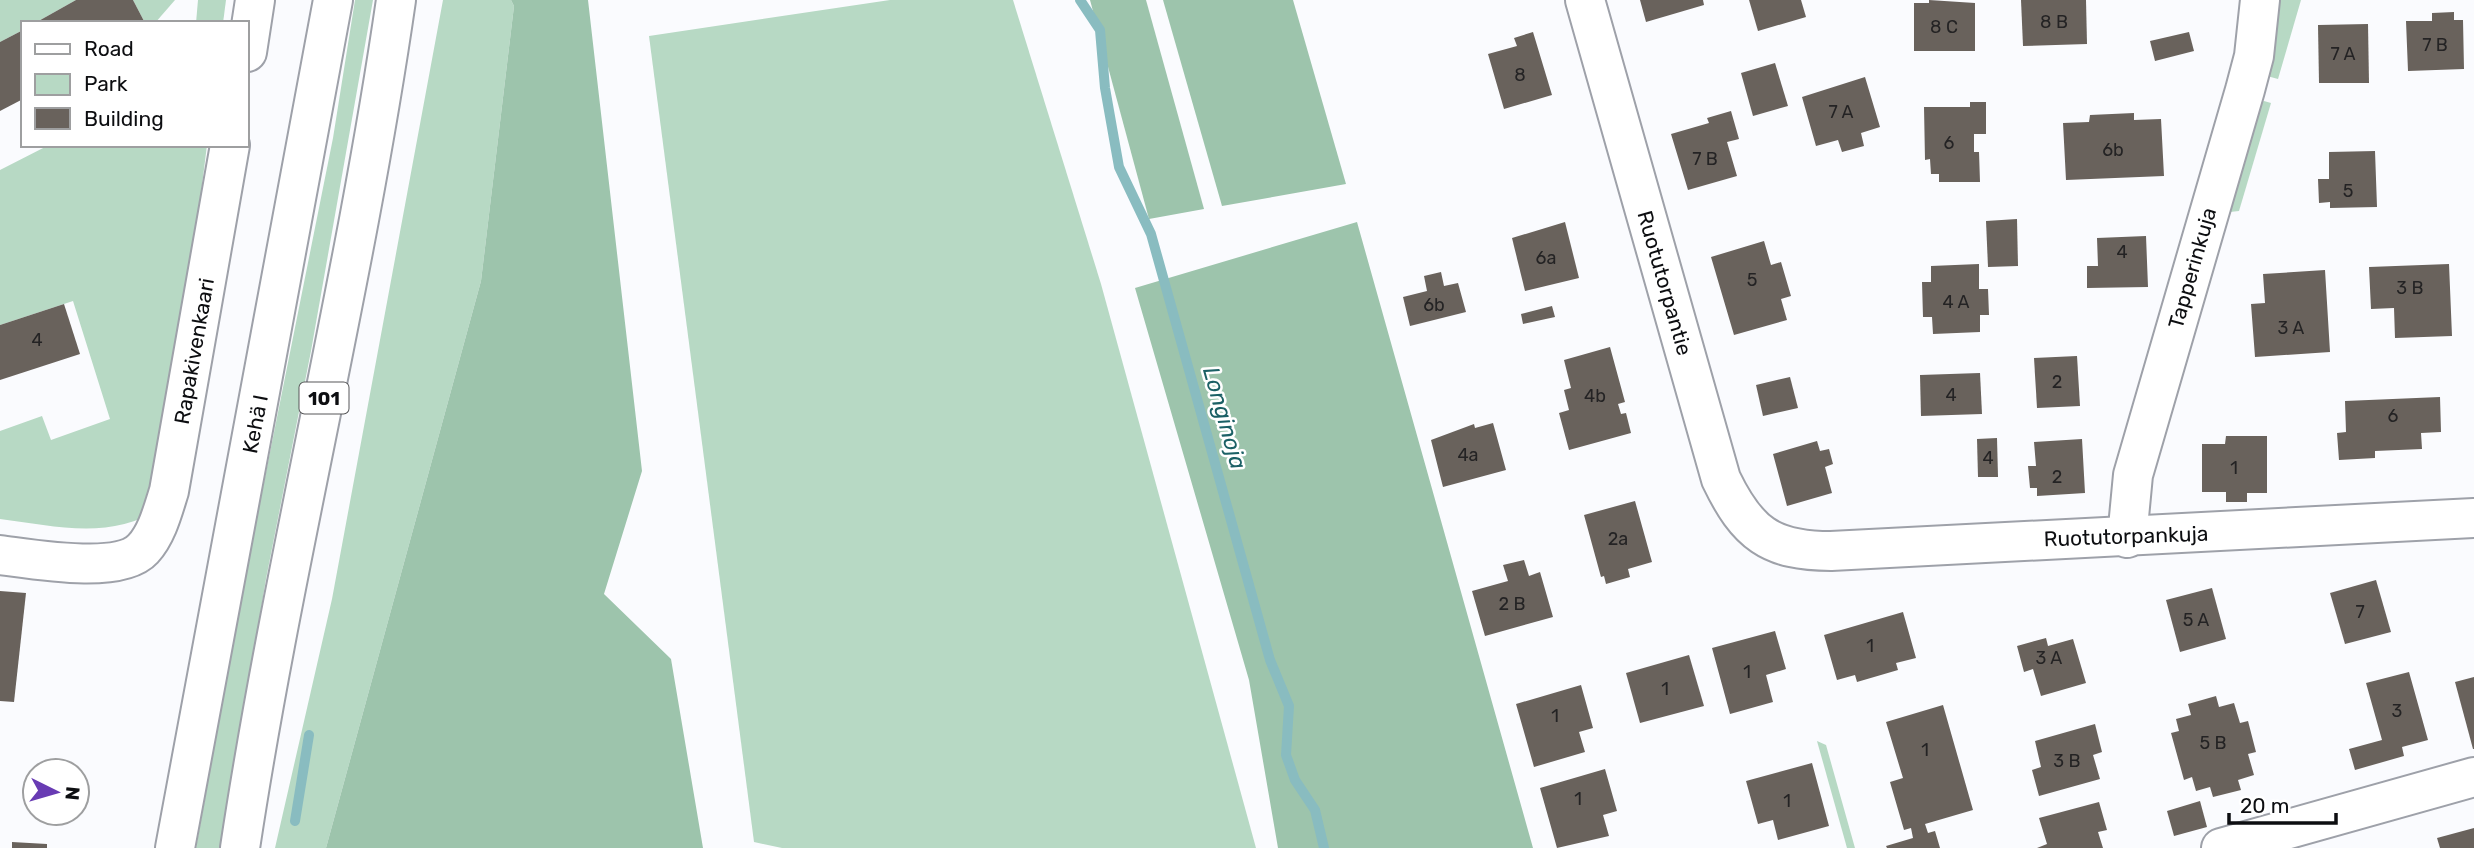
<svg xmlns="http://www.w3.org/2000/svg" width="2474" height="848" viewBox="0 0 2474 848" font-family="Rubik,sans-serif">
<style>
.green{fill:#b7d9c4}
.forest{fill:#9dc4ac}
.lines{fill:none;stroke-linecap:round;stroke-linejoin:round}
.stream{stroke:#89bcc0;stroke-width:10}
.building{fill:#69625c}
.minor-casing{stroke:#9ea1a9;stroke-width:42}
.secondary-casing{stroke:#9ea1a9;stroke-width:42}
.trunk-casing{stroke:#9ea1a9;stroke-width:42}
.minor{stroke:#fff;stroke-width:38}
.secondary{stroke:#fff;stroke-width:38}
.trunk{stroke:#fff;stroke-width:38}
.labels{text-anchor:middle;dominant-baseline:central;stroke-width:5;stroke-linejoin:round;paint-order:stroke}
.number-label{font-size:18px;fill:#242324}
.shield{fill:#fff;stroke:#565658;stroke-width:2}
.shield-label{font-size:19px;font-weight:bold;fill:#0d0e11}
.street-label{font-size:21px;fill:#0d0e11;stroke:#fff}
.water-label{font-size:23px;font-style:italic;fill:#1b6065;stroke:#fff}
</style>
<rect width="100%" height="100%" fill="#fafbfe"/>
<g class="green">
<polygon points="0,0 76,0 35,23 23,23 23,30 0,42"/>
<polygon points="133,0 175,0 155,23 145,23"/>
<polygon points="198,0 226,0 223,23 196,23"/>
<polygon points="355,0 373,0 311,351 266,579 221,848 196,848 244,582 333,138"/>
<polygon points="443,0 511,0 514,6 481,281 326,848 275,848 332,599"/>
<polygon points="890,0 1013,0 1101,284 1256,848 782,848 754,842 649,36"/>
<polygon points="2275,0 2301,0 2278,79 2267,76"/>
<polygon points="2264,101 2271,103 2239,211 2230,212 2226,209 2256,105"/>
<path d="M49,145H207L162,507C113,541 55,526 0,519V431L42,416L51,440L110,419L73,301L0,325V170Z"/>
<polygon points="1817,741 1826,745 1855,848 1847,848"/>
</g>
<g class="forest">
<polygon points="511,0 588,0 642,471 604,594 671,659 703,848 326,848 481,281 514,6"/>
<polygon points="1090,0 1146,0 1204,209 1149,219"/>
<polygon points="1163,0 1293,0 1346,184 1222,206"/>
<polygon points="1357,222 1533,848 1278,848 1249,680 1135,288"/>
</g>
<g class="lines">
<g class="stream">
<polyline points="1080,0 1100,30 1105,88 1119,167 1151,234 1270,660 1289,706 1286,755 1295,780 1315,810 1324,848"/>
<polyline points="295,821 309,735"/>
</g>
</g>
<g class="building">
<polygon points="76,0 133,0 145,23 35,23"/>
<polygon points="1640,0 1703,0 1704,5 1646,22"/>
<polygon points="1749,0 1801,0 1806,17 1758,31"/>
<polygon points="1929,0 1975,3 1975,51 1914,51 1914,3 1929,3"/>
<polygon points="2021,0 2086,0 2087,44 2023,46"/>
<polygon points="2454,12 2454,20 2463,20 2464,69 2408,71 2406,21 2432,21 2432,13"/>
<polygon points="2368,24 2369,83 2319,83 2318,25"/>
<polygon points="23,30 23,99 0,111 0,42"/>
<polygon points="1533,32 1552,95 1504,109 1488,54 1517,46 1514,38"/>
<polygon points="2189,32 2194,51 2155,61 2150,41"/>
<polygon points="1775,63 1788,106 1753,116 1741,73"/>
<polygon points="1865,77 1880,127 1861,133 1864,146 1842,152 1838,140 1816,146 1802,97"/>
<polygon points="1970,102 1986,102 1986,134 1974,134 1974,152 1979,152 1980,182 1939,182 1939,174 1931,174 1930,159 1925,160 1924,107 1970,107"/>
<polygon points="1731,111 1739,139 1727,142 1737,176 1688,190 1671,134 1709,123 1707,118"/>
<polygon points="2134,113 2134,120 2161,119 2164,176 2066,180 2063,123 2089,122 2090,115"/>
<polygon points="2375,151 2377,207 2330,208 2330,202 2319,203 2318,179 2329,179 2329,152"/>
<polygon points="2017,219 2018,266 1988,267 1986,221"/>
<polygon points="1565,222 1579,278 1525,291 1512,238"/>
<polygon points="2146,236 2148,287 2087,288 2087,266 2098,266 2097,238"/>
<polygon points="1764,241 1771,265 1781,262 1791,296 1781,299 1787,320 1734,335 1711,257"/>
<polygon points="1979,264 1979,289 1988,289 1989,315 1980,315 1980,332 1933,334 1932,317 1923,317 1922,282 1931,282 1931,266"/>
<polygon points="2449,264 2452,336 2395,338 2394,308 2371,309 2369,267"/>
<polygon points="2325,270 2330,352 2255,357 2251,304 2265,303 2263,274"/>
<polygon points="1441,272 1444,286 1458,283 1466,312 1410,326 1403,297 1427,291 1424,276"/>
<polygon points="64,304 80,354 0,380 0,325"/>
<polygon points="1552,306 1555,317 1523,324 1521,314"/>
<polygon points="1610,347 1625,402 1618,404 1621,414 1626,413 1631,433 1569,450 1559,413 1569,410 1564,390 1571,388 1564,360"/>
<polygon points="2077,356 2080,406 2037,408 2034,358"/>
<polygon points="1980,373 1982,414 1921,416 1920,375"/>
<polygon points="1790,377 1798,408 1763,416 1756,385"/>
<polygon points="2440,397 2441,432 2421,433 2422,449 2375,451 2375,458 2339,460 2337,433 2346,432 2345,401"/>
<polygon points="1493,423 1506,470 1443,487 1431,440 1474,424 1475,428"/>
<polygon points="2226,436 2267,436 2267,493 2247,493 2247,502 2226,502 2226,492 2202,492 2202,444 2225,444"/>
<polygon points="1997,438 1998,477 1978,477 1977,439"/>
<polygon points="2082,439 2085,493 2037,496 2037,488 2030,488 2028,466 2036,466 2034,442"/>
<polygon points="1817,441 1820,451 1829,449 1833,464 1825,467 1832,493 1787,506 1773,454"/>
<polygon points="1635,501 1652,562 1628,569 1630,577 1606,584 1604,576 1601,577 1584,515"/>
<polygon points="1524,560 1529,576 1540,572 1553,617 1485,636 1472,591 1508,581 1503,565"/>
<polygon points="2376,580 2391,632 2345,644 2330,593"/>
<polygon points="2212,588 2226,639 2180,652 2166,600"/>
<polygon points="0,591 26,593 14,702 0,701"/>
<polygon points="1903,612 1916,658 1896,663 1898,670 1857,682 1855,675 1837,680 1824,635"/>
<polygon points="1775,631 1786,669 1766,675 1773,702 1730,714 1712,648"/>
<polygon points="2046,638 2048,646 2073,639 2086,683 2041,696 2033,669 2024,672 2017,646"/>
<polygon points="1689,655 1704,706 1640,723 1626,673"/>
<polygon points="2409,672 2428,740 2402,747 2404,756 2355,770 2349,749 2382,740 2366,683"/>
<polygon points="2474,677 2474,749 2473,749 2455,682"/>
<polygon points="1581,685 1593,728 1579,732 1585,752 1534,767 1516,704"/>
<polygon points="2216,696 2219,707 2234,703 2240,723 2248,721 2256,752 2248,754 2254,775 2238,780 2241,790 2213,797 2210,787 2196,791 2192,777 2184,780 2171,733 2179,731 2176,719 2191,715 2188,704"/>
<polygon points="1943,705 1973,810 1925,824 1928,833 1935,831 1940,848 1887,848 1886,846 1913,838 1911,828 1904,830 1890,782 1903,778 1886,722"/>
<polygon points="2095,724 2102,752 2093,755 2100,779 2039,796 2032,770 2041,767 2035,741"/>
<polygon points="1812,763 1829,826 1778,840 1773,820 1758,824 1746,781"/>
<polygon points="1605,769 1617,811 1603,815 1609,836 1557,848 1540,788"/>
<polygon points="2200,801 2207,827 2174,836 2167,811"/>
<polygon points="2099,802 2107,830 2098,832 2103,848 2037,848 2047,844 2039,818"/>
<polygon points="2474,828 2474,848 2440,848 2437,838"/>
<polygon points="12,842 47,844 47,848 12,848"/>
</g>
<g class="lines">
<defs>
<g id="minor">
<path d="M1585,0L1721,479C1747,533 1770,551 1831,551L2474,518"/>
<polyline points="2127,538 2133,475 2245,90 2254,56 2260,0"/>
<polyline points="2221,848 2474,777"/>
</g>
<g id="secondary">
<polyline points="247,52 255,0"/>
<path d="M0,555C32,559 119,575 143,549C157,534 163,510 169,491L230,145"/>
</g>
<g id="trunk">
<polyline points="175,848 333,0"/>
<path d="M240,848C283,564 355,284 396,0"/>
</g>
</defs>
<use href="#minor" class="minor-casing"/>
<use href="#secondary" class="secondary-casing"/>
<use href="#trunk" class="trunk-casing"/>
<use href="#minor" class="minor"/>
<use href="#secondary" class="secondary"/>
<use href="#trunk" class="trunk"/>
</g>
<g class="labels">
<g class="number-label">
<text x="2054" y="22">8 B</text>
<text x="1944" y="27">8 C</text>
<text x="2435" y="45">7 B</text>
<text x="2343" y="54">7 A</text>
<text x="1520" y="75">8</text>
<text x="1841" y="112">7 A</text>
<text x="1949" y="143">6</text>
<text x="2113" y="150">6b</text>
<text x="1705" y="159">7 B</text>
<text x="2348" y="191">5</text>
<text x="2122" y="252">4</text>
<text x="1546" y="258">6a</text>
<text x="1752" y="280">5</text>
<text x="2410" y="288">3 B</text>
<text x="1956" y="302">4 A</text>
<text x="1434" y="305">6b</text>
<text x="2291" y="328">3 A</text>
<text x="37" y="340">4</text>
<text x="2057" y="382">2</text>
<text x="1951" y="395">4</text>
<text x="1595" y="396">4b</text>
<text x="2393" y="416">6</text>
<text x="1468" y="455">4a</text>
<text x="1988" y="458">4</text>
<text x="2234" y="468">1</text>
<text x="2057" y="477">2</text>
<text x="1618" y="539">2a</text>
<text x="1512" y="604">2 B</text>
<text x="2360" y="612">7</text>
<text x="2196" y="620">5 A</text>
<text x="1870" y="646">1</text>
<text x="2049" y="658">3 A</text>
<text x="1747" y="672">1</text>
<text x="1665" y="689">1</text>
<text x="2397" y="711">3</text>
<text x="1555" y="716">1</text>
<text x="2213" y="743">5 B</text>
<text x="1925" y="750">1</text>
<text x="2067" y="761">3 B</text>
<text x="1578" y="799">1</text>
<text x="1787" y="801">1</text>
</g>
<rect class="shield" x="299.5" y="382.5" width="49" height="31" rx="5"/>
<g class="shield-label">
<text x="324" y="398">101</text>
</g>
<g class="street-label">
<text transform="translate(2192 268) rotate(-74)">Tapperinkuja</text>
<text transform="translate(1665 283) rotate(74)">Ruotutorpantie</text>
<text transform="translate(194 351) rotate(-80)">Rapakivenkaari</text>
<text transform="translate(255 424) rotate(-79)">Kehä I</text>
<text transform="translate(2126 536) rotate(-2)">Ruotutorpankuja</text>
</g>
<g class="water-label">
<text transform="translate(1225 418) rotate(74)">Longinoja</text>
</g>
</g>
<rect x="21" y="21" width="228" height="126" fill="#ffffff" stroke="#9e9fa0" stroke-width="2"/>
<rect x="35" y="44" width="35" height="10" fill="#ffffff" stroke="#9e9fa0" stroke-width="2"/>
<text x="84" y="56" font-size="21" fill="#0d0e11">Road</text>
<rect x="35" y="74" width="35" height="21" fill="#b7d9c4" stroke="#9e9fa0" stroke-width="2"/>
<text x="84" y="91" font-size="21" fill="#0d0e11">Park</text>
<rect x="35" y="108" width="35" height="21" fill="#69625c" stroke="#9e9fa0" stroke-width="2"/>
<text x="84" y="126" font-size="21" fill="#0d0e11">Building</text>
<g transform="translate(56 792) rotate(95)"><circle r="33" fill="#ffffff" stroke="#9e9fa0" stroke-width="2"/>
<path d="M0-5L12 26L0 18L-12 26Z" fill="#683bb3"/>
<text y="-10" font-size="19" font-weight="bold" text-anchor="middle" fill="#0d0e11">N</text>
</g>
<path d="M2229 813v10h107v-10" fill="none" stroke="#0d0e11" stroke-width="3.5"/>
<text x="2240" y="813" font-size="21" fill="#0d0e11" stroke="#ffffff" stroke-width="5" paint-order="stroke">20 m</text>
</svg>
